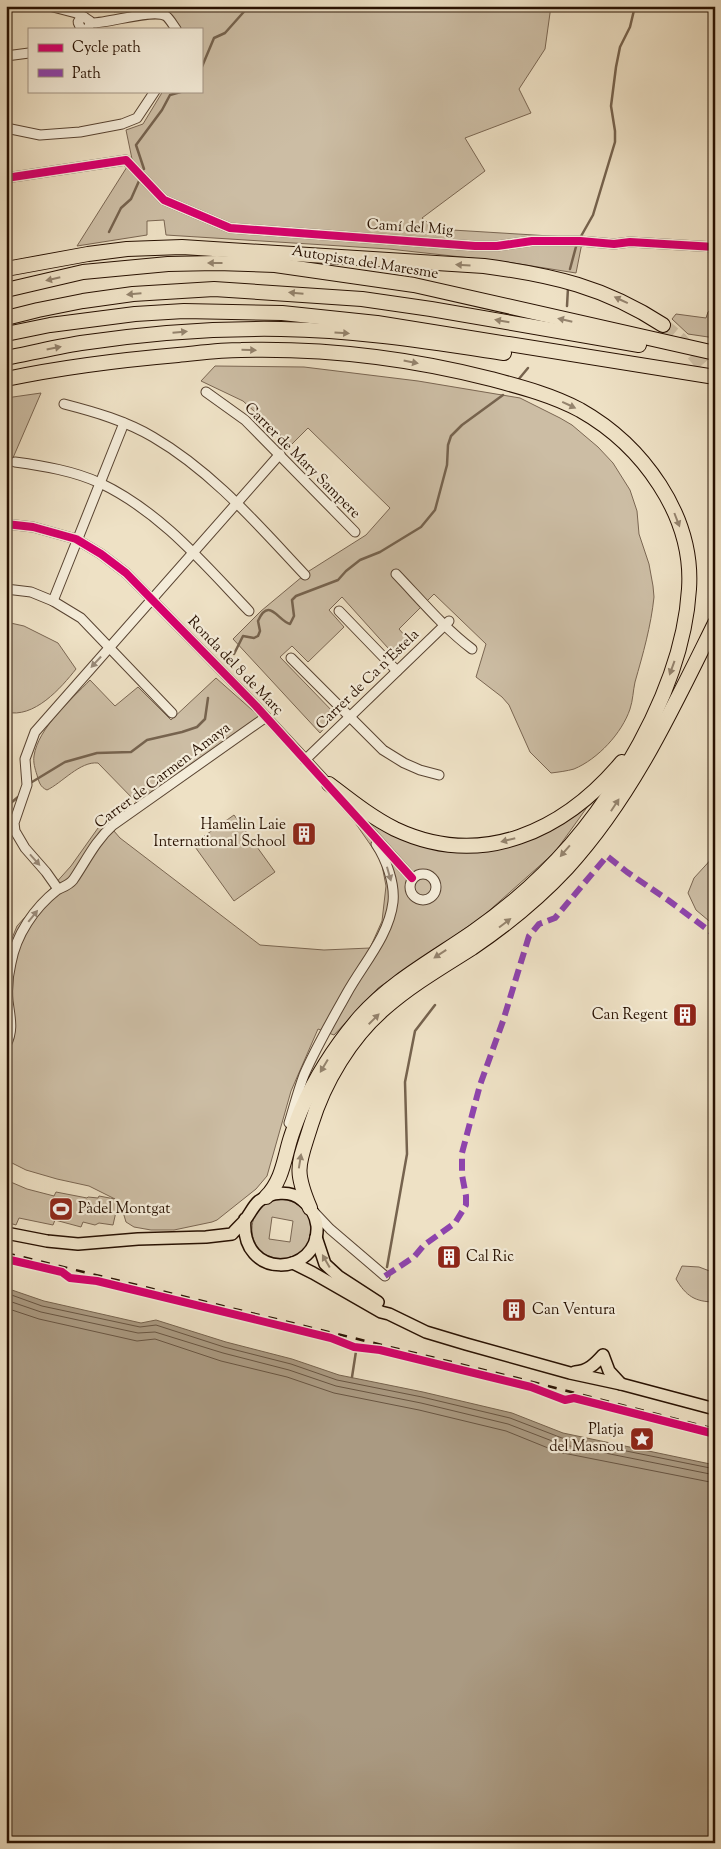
<svg xmlns="http://www.w3.org/2000/svg" width="721" height="1849" viewBox="0 0 721 1849" font-family="'Sorts Mill Goudy',serif">
<style>
.green{fill:#ccbda4;stroke:#7a6652;fill-rule:evenodd}
.water{fill:#aa9a82;stroke:#76634e}
.lines{fill:none;stroke-linecap:round;stroke-linejoin:round}
.shore{stroke:#685542;stroke-width:1}
.stream{stroke:#76634e;stroke-width:2.5}
.highway-tunnel{stroke:#d0c2a8;stroke-width:14;stroke-dasharray:14 7;stroke-linecap:butt}
.minor-casing{stroke:#594432;stroke-width:11}
.major-casing{stroke:#271001;stroke-width:14}
.highway-casing{stroke:#271001;stroke-width:16}
.minor{stroke:#f4ecd9;stroke-width:9}
.major{stroke:#eee1c5;stroke-width:11}
.highway{stroke:#eee1c5;stroke-width:14}
.rail{stroke:#271001;stroke-width:2.5;stroke-dasharray:9 9;stroke-linecap:butt}
.quiet{stroke:#8e44ad;stroke-width:6;stroke-dasharray:12 6;stroke-linecap:butt}
.cycleway-casing{stroke:#f4ecd9;stroke-width:11}
.cycleway{stroke:#d6006c;stroke-width:8}
.oneway{fill:#94836d}
.oneway2{fill:#988978}
.labels{text-anchor:middle;dominant-baseline:central;stroke-width:4.5;stroke-linejoin:round;paint-order:stroke}
.street-label{font-size:15px;fill:#271001;stroke:#f4ecd9}
.poi-label{font-size:15px;fill:#271001;stroke:#f4ecd9;text-anchor:end}
</style>
<rect width="100%" height="100%" fill="#eee1c5"/>
<filter id="stains"><feTurbulence type="fractalNoise" baseFrequency=".004" numOctaves="4"/><feColorMatrix values="0 0 0 0 .2 0 0 0 0 .09 0 0 0 0 .02 0 0 0 .5 -.17"/></filter>
<radialGradient id="worn" r=".72"><stop offset=".6" stop-color="#630" stop-opacity="0"/><stop offset="1" stop-color="#630" stop-opacity=".3"/></radialGradient>
<g class="green">
<polygon points="112,6 551,6 545,49 519,89 531,113 465,138 485,171 422,218 436,229 583,238 576,273 507,262 389,249 166,235 164,220 147,221 147,235 77,246 132,159 126,130 143,124 163,91 201,91 201,29 182,29 170,13 162,8 114,12"/>
<polygon points="715,307 715,338 688,334 672,319 676,314 706,318 708,312"/>
<path d="M215,366L304,367L418,381L520,398L560,418L572,425L598,447L613,463L630,490L637,511L639,534L649,564L653,586L654,597C651,626 643,654 635,682C633,691 633,700 630,709C622,733 598,759 574,769C567,771 559,772 551,773L530,752L509,705L502,697L476,677L486,644L434,594L399,629L412,644L397,658L342,597L329,610L344,627L308,662L292,646L280,657L336,715L320,733L233,639L261,611L309,571L366,535L390,508L308,428L291,445L243,401L201,381Z"/>
<polygon points="41,393 6,474 6,398"/>
<path d="M6,622L24,626L58,643L76,669C61,688 34,719 6,712Z"/>
<path d="M216,678L260,717L137,803L98,763C80,761 62,783 47,790C40,787 39,782 37,775C35,769 33,762 34,756C38,728 71,700 90,680L115,706L138,687L171,720Z"/>
<polygon points="588,806 555,852 482,917 378,988 334,1035 318,1029 291,1091 267,1176 256,1189 217,1220 212,1222 174,1230 151,1230 134,1227 126,1222 123,1212 118,1203 113,1225 99,1223 95,1225 83,1222 81,1227 55,1220 53,1225 19,1218 16,1225 6,1222 6,1180 27,1189 54,1196 56,1192 87,1198 88,1197 98,1198 99,1196 115,1199 89,1186 57,1179 26,1170 6,1160 6,953 17,926 71,866 98,828 107,823 120,838 260,945 324,950 370,948 382,921 386,886 381,860 356,824 368,819 424,844 543,833"/>
<polygon points="234,815 275,872 234,901 193,844"/>
<polygon points="715,855 715,926 696,910 688,893 694,878"/>
<path d="M278,1199C320,1200 322,1254 285,1258C247,1263 238,1207 278,1199ZM272,1217L293,1221L290,1242L269,1239Z"/>
<path d="M682,1266L699,1267L715,1273V1302C695,1302 686,1296 676,1279Z"/>
</g>
<polygon class="water" points="6,1288 44,1301 141,1323 156,1320 226,1342 292,1359 339,1375 423,1392 512,1413 563,1433 715,1465 715,1843 6,1843"/>
<g class="lines">
<g class="shore">
<polyline points="6,1293 42,1306 140,1327 156,1325 224,1347 291,1364 337,1380 422,1397 510,1418 562,1438 715,1469"/>
<polyline points="6,1300 41,1312 138,1333 155,1332 223,1353 289,1370 336,1386 421,1403 508,1424 560,1444 715,1475"/>
<polyline points="6,1308 39,1319 137,1341 155,1339 221,1361 287,1377 334,1393 419,1410 506,1431 558,1452 715,1483"/>
</g>
<g class="stream">
<polyline points="201,69 214,38 225,33 249,6"/>
<polyline points="144,169 136,145 162,110 170,95 184,91"/>
<polyline points="109,232 121,208 131,199 139,181"/>
<polyline points="580,238 593,215 615,142 615,131 611,106 616,67 620,47 630,27 635,6"/>
<polyline points="570,269 577,243"/>
<polyline points="567,306 568,288"/>
<polyline points="518,380 528,368"/>
<path d="M234,654L243,636L254,638L258,636L260,631L258,621C269,596 278,621 290,624L294,616L292,600L296,596L338,580L346,571L360,560L380,552L421,527L435,510L447,465L448,445L451,436L462,425L503,395"/>
<polyline points="32,782 65,762 97,753 131,752 147,740 182,732 197,727 205,719 208,698"/>
<polyline points="6,807 18,797"/>
<polyline points="387,1267 407,1154 405,1082 415,1031 435,1005"/>
<polyline points="352,1377 357,1345"/>
</g>
<polyline class="highway-tunnel" points="663,325 681,340 715,379"/>
<defs>
<g id="minor">
<polyline points="49,6 76,13 84,17"/>
<path d="M90,23C108,24 153,8 166,16C170,19 173,25 176,29"/>
<polyline points="81,29 78,22 81,18 84,17 90,21 89,26 87,29"/>
<polyline points="6,56 29,53"/>
<polyline points="6,128 40,135 80,132 122,124 137,118 155,91"/>
<polyline points="6,178 126,160 164,200 230,228 475,246 497,246 532,241 580,241 614,244 630,242 715,247"/>
<polyline points="206,392 245,420 355,532"/>
<path d="M64,404C95,412 126,421 153,437C213,472 258,525 305,575"/>
<path d="M15,462C44,466 74,471 100,483C161,512 204,564 249,611"/>
<polyline points="6,524 33,527 76,539 101,554 126,573 256,706 332,788"/>
<path d="M396,574C420,599 444,628 472,649"/>
<polyline points="6,589 31,592 53,601 81,618 172,713"/>
<polyline points="53,601 124,423"/>
<polyline points="339,611 397,671"/>
<polyline points="291,658 383,750 404,763 420,770 439,775"/>
<polyline points="305,760 449,621"/>
<polyline points="340,798 412,878"/>
<circle cx="423" cy="887" r="13"/>
<polyline points="58,889 46,872 25,848 15,831 14,823 27,785 25,759 35,732 280,454"/>
<path d="M6,1045C14,1030 10,1017 8,1001C7,988 8,975 11,963C16,935 34,908 57,890C62,887 68,886 73,880C86,861 95,841 113,825L266,717"/>
<path d="M289,1123C294,1107 298,1091 304,1075C316,1047 332,1020 347,993C363,964 389,936 393,902C395,883 386,859 376,844"/>
<polyline points="314,1212 330,1229 385,1276"/>
</g>
<g id="major">
<path d="M6,1233L47,1241L78,1244L138,1239L206,1237L232,1234C236,1229 241,1225 245,1220C250,1214 253,1206 259,1201C271,1192 290,1190 302,1200C310,1206 316,1216 317,1226C320,1277 239,1281 245,1219"/>
<polyline points="316,1237 325,1264 338,1276 378,1302"/>
<polyline points="293,1263 313,1273 381,1312 389,1314 426,1332 466,1344 570,1373 621,1384 715,1409"/>
<path d="M575,1372C588,1371 595,1364 603,1355L609,1371L621,1384"/>
</g>
<g id="highway">
<path d="M6,269L88,254L127,249L182,247L484,266C552,275 605,287 663,325"/>
<polyline points="6,290 83,272 168,264 217,263 275,265 414,285 715,353"/>
<polyline points="6,318 38,310 83,301 133,294 214,289 362,299 431,309 639,345"/>
<polyline points="6,334 50,325 135,314 184,311 282,313 377,323 715,377"/>
<path d="M6,358C31,353 56,347 81,343C147,333 214,328 281,329C356,330 430,342 504,353"/>
<path d="M6,379C63,367 120,360 178,355C199,353 220,350 241,350C325,348 409,358 491,379C521,387 552,395 580,410C642,445 694,515 689,589C685,656 654,723 619,779C581,841 532,891 473,932C434,959 391,982 360,1017C336,1045 316,1076 301,1110C297,1120 293,1130 290,1140C284,1160 282,1181 266,1197"/>
<path d="M329,784C350,800 371,817 395,829C482,870 564,831 622,762"/>
<path d="M310,1208C293,1168 299,1164 311,1125C324,1082 351,1037 385,1008C411,985 442,967 472,948C506,925 539,898 567,868C632,797 673,708 715,623"/>
</g>
</defs>
<use href="#minor" class="minor-casing"/>
<use href="#major" class="major-casing"/>
<use href="#highway" class="highway-casing"/>
<use href="#minor" class="minor"/>
<use href="#major" class="major"/>
<use href="#highway" class="highway"/>
<polyline class="rail" points="6,1253 517,1378 715,1429"/>
<polyline class="quiet" points="385,1276 414,1257 424,1245 455,1223 466,1205 466,1196 462,1175 462,1153 480,1085 503,1021 529,936 539,924 555,918 607,856 627,872 668,900 715,935"/>
<defs>
<g id="cycleway">
<polyline points="6,178 126,160 164,200 230,228 475,246 497,246 532,241 580,241 614,244 630,242 715,247"/>
<polyline points="6,524 33,527 76,539 101,554 126,573 256,706 412,878"/>
<polyline points="6,1259 62,1272 70,1278 97,1281 331,1338 354,1347 380,1350 531,1387 565,1400 574,1398 715,1434"/>
</g>
</defs>
<use href="#cycleway" class="cycleway-casing"/>
<use href="#cycleway" class="cycleway"/>
</g>
<defs><path id="oneway-solid" d="M-6-.8H1V-3.2L6.5 0L1 3.2V.8H-6Z" transform="scale(1.25)"/></defs>
<g class="oneway">
<use href="#oneway-solid" transform="translate(215 263) rotate(180)"/>
<use href="#oneway-solid" transform="translate(463 265) rotate(-176)"/>
<use href="#oneway-solid" transform="translate(53 279) rotate(167)"/>
<use href="#oneway-solid" transform="translate(296 293) rotate(-175)"/>
<use href="#oneway-solid" transform="translate(134 294) rotate(175)"/>
<use href="#oneway-solid" transform="translate(621 300) rotate(-155)"/>
<use href="#oneway-solid" transform="translate(565 320) rotate(-167)"/>
<use href="#oneway-solid" transform="translate(502 321) rotate(-170)"/>
<use href="#oneway-solid" transform="translate(180 332) rotate(-5)"/>
<use href="#oneway-solid" transform="translate(342 333) rotate(4)"/>
<use href="#oneway-solid" transform="translate(54 348) rotate(-11)"/>
<use href="#oneway-solid" transform="translate(249 350) rotate(1)"/>
<use href="#oneway-solid" transform="translate(411 362) rotate(11)"/>
<use href="#oneway-solid" transform="translate(569 405) rotate(25)"/>
<use href="#oneway-solid" transform="translate(677 520) rotate(69)"/>
<use href="#oneway-solid" transform="translate(672 668) rotate(110)"/>
<use href="#oneway-solid" transform="translate(615 805) rotate(-57)"/>
<use href="#oneway-solid" transform="translate(508 840) rotate(166)"/>
<use href="#oneway-solid" transform="translate(565 851) rotate(131)"/>
<use href="#oneway-solid" transform="translate(505 923) rotate(-37)"/>
<use href="#oneway-solid" transform="translate(440 954) rotate(147)"/>
<use href="#oneway-solid" transform="translate(374 1019) rotate(-45)"/>
<use href="#oneway-solid" transform="translate(324 1066) rotate(121)"/>
<use href="#oneway-solid" transform="translate(300 1161) rotate(-81)"/>
<use href="#oneway-solid" transform="translate(326 1261) rotate(-120)"/>
</g>
<g class="oneway2">
<use href="#oneway-solid" transform="translate(96 662) rotate(133)"/>
<use href="#oneway-solid" transform="translate(35 860) rotate(48)"/>
<use href="#oneway-solid" transform="translate(389 874) rotate(74)"/>
<use href="#oneway-solid" transform="translate(33 916) rotate(-51)"/>
</g>
<defs>
<symbol id="building-square" viewBox="-11 -11 22 22"><rect x="-9" y="-9" width="18" height="18" rx="4" fill="#8f2418" stroke="#f4ecd9"/><path d="M-4-6H4V6H1V3H-1V6H-4ZM-2.5-4.3h1.7v1.8h-1.7ZM.8-4.3h1.7v1.8H.8ZM-2.5-1h1.7V.8h-1.7ZM.8-1h1.7V.8H.8Z" fill="#fff"/></symbol>
<symbol id="stadium-square" viewBox="-11 -11 22 22"><rect x="-9" y="-9" width="18" height="18" rx="4" fill="#8f2418" stroke="#f4ecd9"/><path d="M0-5a6.5 5 0 1 0 0 10a6.5 5 0 1 0 0-10ZM-3.5-1.8h7v3.6h-7Z" fill="#fff"/></symbol>
<symbol id="sight-square" viewBox="-11 -11 22 22"><rect x="-9" y="-9" width="18" height="18" rx="4" fill="#8f2418" stroke="#f4ecd9"/><path d="M0-6L1.8-2.2L6-1.7L2.9 1.2L3.7 5.4L0 3.3L-3.7 5.4L-2.9 1.2L-6-1.7L-1.8-2.2Z" fill="#fff"/></symbol>
</defs>
<g fill-rule="evenodd">
<use href="#building-square" x="290" y="820" width="28" height="28"/>
<use href="#building-square" x="671" y="1001" width="28" height="28"/>
<use href="#stadium-square" x="47" y="1195" width="28" height="28"/>
<use href="#building-square" x="435" y="1243" width="28" height="28"/>
<use href="#building-square" x="500" y="1296" width="28" height="28"/>
<use href="#sight-square" x="628" y="1425" width="28" height="28"/>
</g>
<g class="labels">
<g class="street-label">
<text transform="translate(410 228) rotate(4)">Camí del Mig</text>
<text transform="translate(365 263) rotate(9)">Autopista del Maresme</text>
<text transform="translate(302 461) rotate(45)">Carrer de Mary Sampere</text>
<text transform="translate(235 666) rotate(46)">Ronda del 8 de Març</text>
<text transform="translate(368 680) rotate(-44)">Carrer de Ca n'Estela</text>
<text transform="translate(163 776) rotate(-37)">Carrer de Carmen Amaya</text>
</g>
<g class="poi-label">
<text x="286" y="825">Hamelin Laie<tspan x="286" dy="17">International School</tspan></text>
<text x="668" y="1015">Can Regent</text>
<text x="78" y="1209" text-anchor="start">Pàdel Montgat</text>
<text x="466" y="1257" text-anchor="start">Cal Ric</text>
<text x="532" y="1310" text-anchor="start">Can Ventura</text>
<text x="624" y="1430">Platja<tspan x="624" dy="17">del Masnou</tspan></text>
</g>
</g>
<rect width="721" height="1849" fill="none" stroke="#eee1c5" stroke-width="25"/>
<rect x="8" y="8" width="706" height="1834" fill="none" stroke="#271001" stroke-width="2.5"/>
<rect x="12" y="12" width="696" height="1824" fill="none" stroke="#271001"/>
<rect x="28" y="28" width="175" height="65" fill="#f4ecd9" stroke="#a29483"/>
<rect x="38" y="44" width="25" height="8" fill="#d6006c" stroke="#a29483"/>
<text x="72" y="52" font-size="15" fill="#271001">Cycle path</text>
<rect x="38" y="69" width="25" height="8" fill="#8e44ad" stroke="#a29483"/>
<text x="72" y="78" font-size="15" fill="#271001">Path</text>
<rect width="100%" height="100%" filter="url(#stains)"/>
<rect width="100%" height="100%" fill="url(#worn)"/>
</svg>
